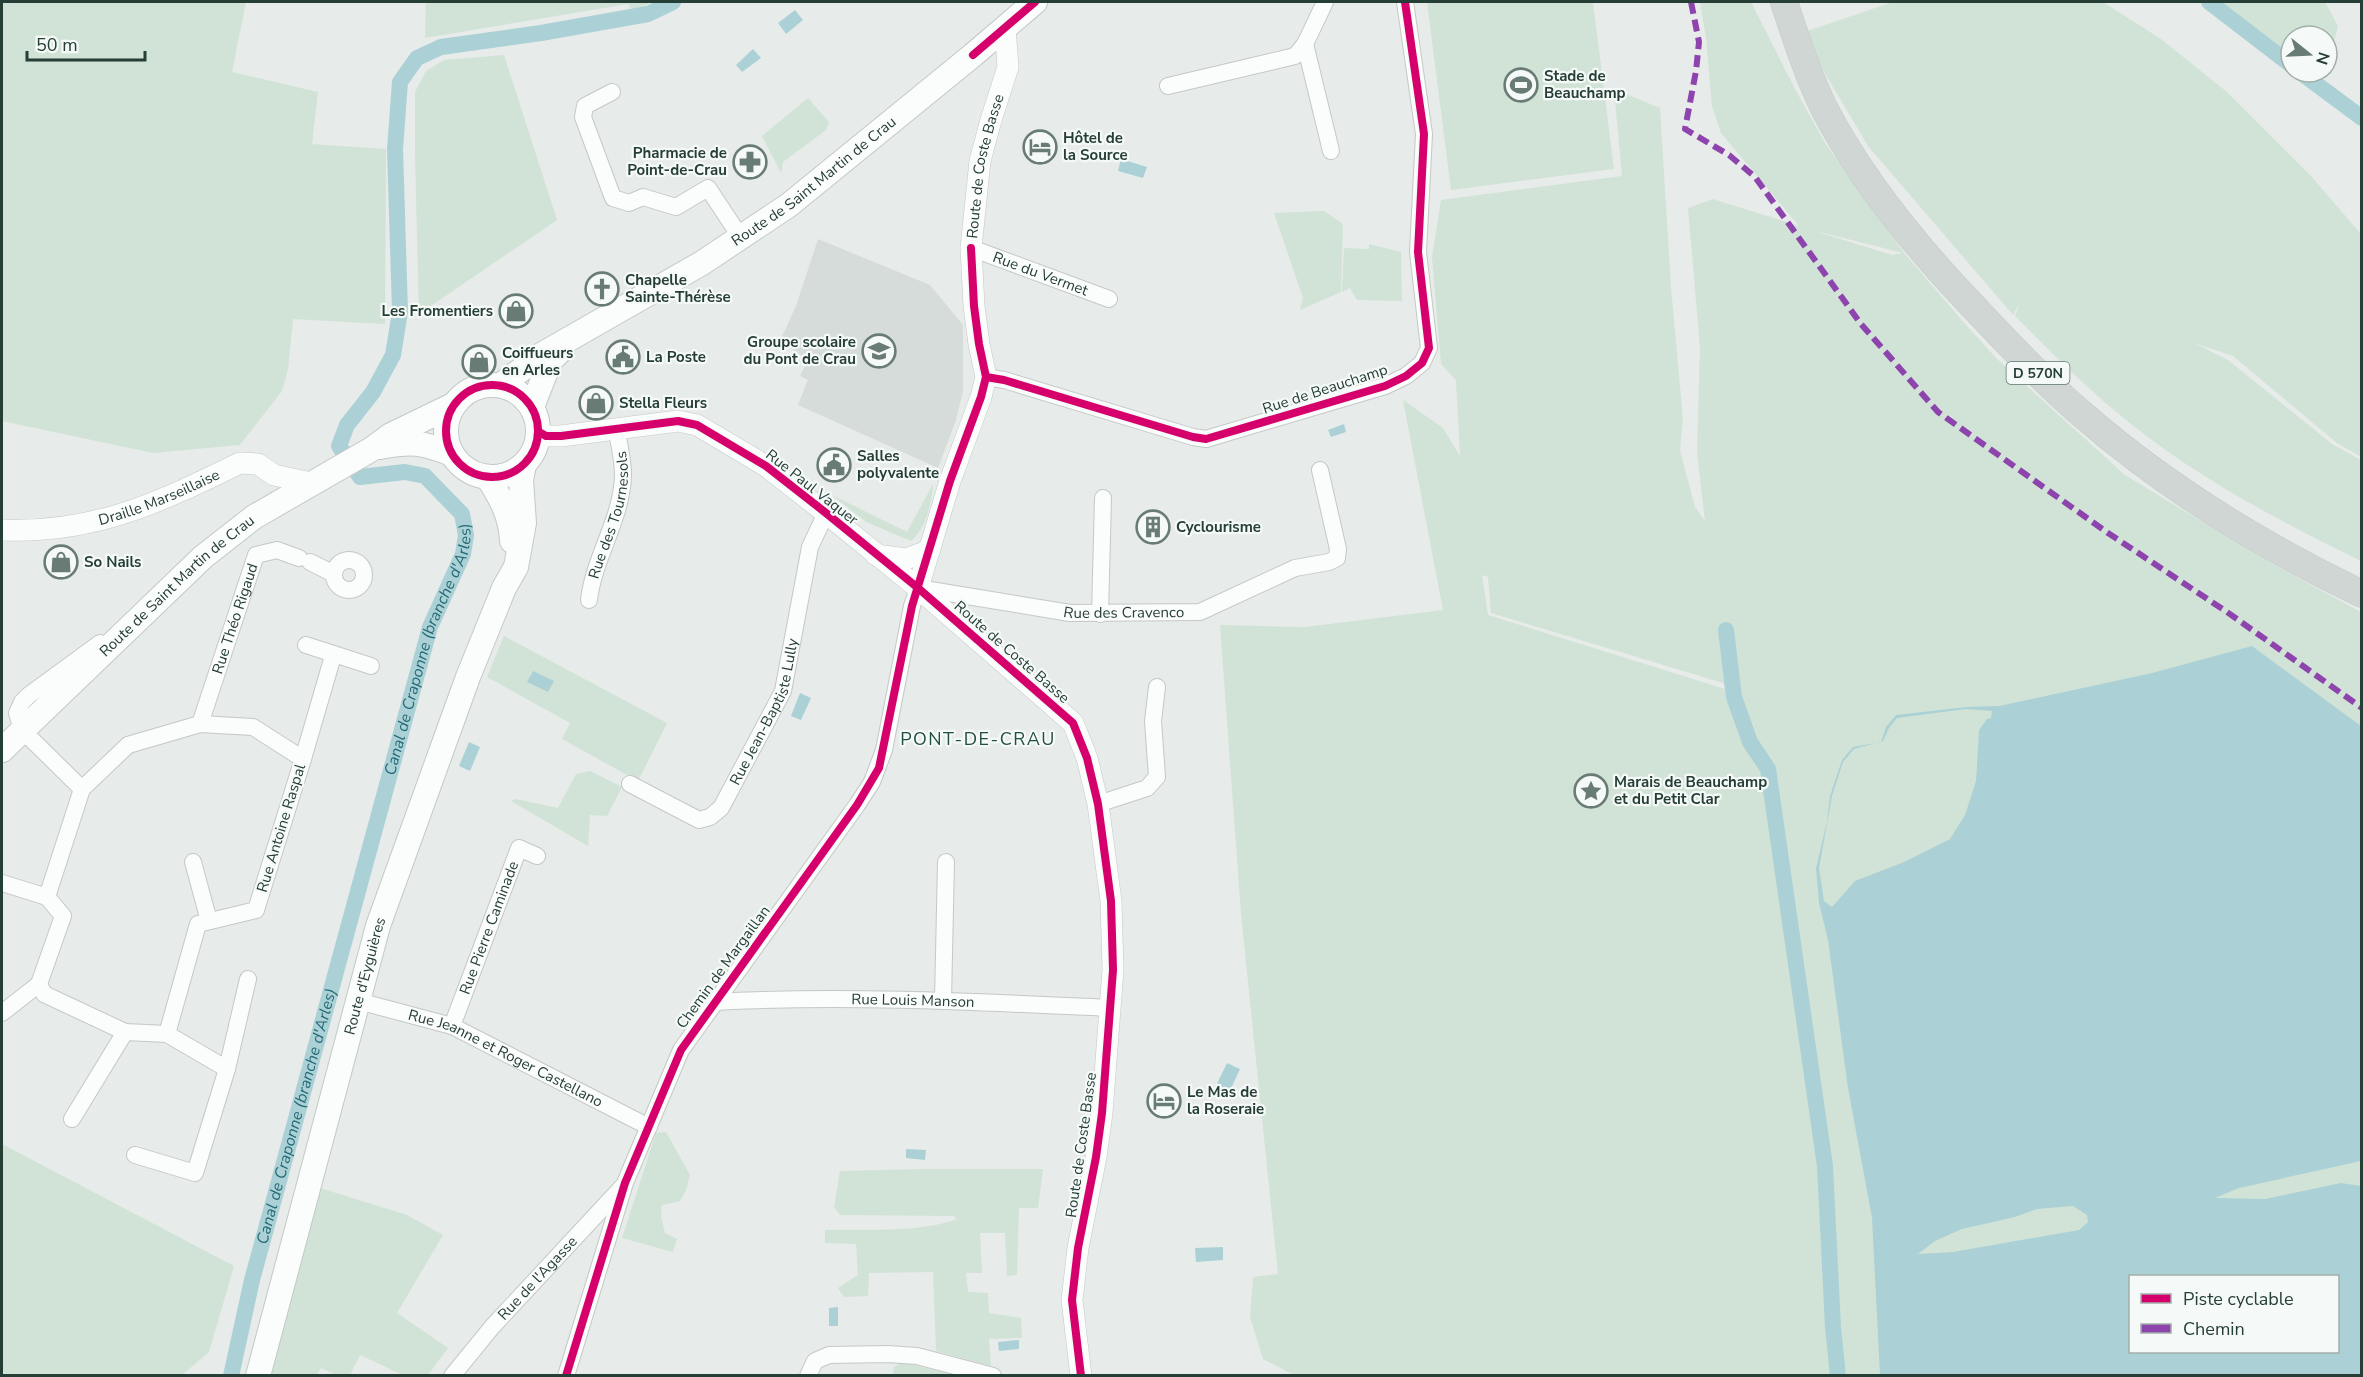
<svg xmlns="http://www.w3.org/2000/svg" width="2363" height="1377" viewBox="0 0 2363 1377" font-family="'Nunito Sans',sans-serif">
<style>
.built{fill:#d5dcd9}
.green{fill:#d1e3d6;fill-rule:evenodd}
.water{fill:#abd1d6;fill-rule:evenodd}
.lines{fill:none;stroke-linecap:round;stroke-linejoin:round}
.canal{stroke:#abd1d6;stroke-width:16}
.minor-casing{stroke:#c4c8c6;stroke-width:18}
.tertiary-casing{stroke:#c4c8c6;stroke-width:22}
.secondary-casing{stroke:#c3c9c6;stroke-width:26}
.primary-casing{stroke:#c2cac7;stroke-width:28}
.minor{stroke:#fbfcfc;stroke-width:16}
.tertiary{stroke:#fbfcfc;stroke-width:21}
.secondary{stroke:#fbfcfc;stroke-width:24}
.primary{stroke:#cfd6d4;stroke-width:27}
.quiet{stroke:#8e44ad;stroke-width:6;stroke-dasharray:12 6;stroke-linecap:butt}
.cycleway-casing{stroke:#f5f9f7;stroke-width:11}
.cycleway{stroke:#d6006c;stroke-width:8}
.labels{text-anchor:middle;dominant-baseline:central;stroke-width:4.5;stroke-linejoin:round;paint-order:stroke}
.shield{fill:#f5f9f7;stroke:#637670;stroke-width:1.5}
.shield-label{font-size:14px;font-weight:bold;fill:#253e36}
.poi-label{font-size:15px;font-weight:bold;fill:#253e36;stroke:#f5f9f7;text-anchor:start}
.street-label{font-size:15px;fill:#253e36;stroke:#f5f9f7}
.water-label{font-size:16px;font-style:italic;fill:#236a76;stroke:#f5f9f7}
.quarter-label{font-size:18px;letter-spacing:1.5px;fill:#224f43;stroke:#f5f9f7}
</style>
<rect width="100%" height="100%" fill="#e7ebe9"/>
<polygon class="built" points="818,239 930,285 963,325 963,391 956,420 938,468 798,405 808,380 800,376 808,360 780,341 796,306"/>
<g class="green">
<polygon points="2,2 246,2 232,72 318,92 312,144 386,149 385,324 293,319 288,369 282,391 240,445 153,453 2,421"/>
<polygon points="426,2 651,2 633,12 628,4 425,38"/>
<polygon points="1427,2 1593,2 1614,169 1451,190"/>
<path d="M1700,2H1751L1795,89L1825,143L1905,254L1966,325L1996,358L2125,475L2267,561L2361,612V1375L1296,1376L1263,1359L1250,1317L1253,1277L1278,1274L1241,914L1220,625L1305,627L1443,610L1403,400L1443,428L1460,456L1456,380L1441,364L1432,257L1441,200L1622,176L1614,89L1660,108L1671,287L1683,419L1680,451L1695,507L1705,521L1697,453L1700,348L1688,208L1713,199L1799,226L1721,133L1712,106L1706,38ZM1815,231H1816L1903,253L1892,255ZM1482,575L1488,577L1491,613L1723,683L1725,689L1488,615ZM2130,1276H2338V1352H2130Z"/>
<path d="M1893,2H2103L2161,39L2227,92L2312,177L2360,233L2361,235V457L2337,443L2233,356L2194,343L2228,360L2332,444L2361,460V561C2275,519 2188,473 2114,410C2079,381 2047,348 2015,316L2019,304L2013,315L1868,146L1801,33Z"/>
<polygon points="2218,2 2325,2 2338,26 2327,70 2327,36 2291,36 2291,56"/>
<polygon points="504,55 557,220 419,314 415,156 415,92 426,71 444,60"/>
<polygon points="808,98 829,122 826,130 783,162 781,173 762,136"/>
<polygon points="1324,211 1343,224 1341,292 1300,310 1303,298 1274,213"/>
<polygon points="1369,244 1401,252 1402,301 1357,300 1350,288 1342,292 1344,248 1369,249"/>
<path d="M933,484C932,502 926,529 911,541L866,522L832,495L907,532Z"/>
<polygon points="504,636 667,723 638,781 562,739 570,723 487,677"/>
<polygon points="590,771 622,787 607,816 590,815 588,846 511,801 516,799 558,808 576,774"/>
<polygon points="666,1132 690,1175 686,1190 680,1201 662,1205 661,1217 665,1233 677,1239 673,1252 622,1238 656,1133"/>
<polygon points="2,1144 234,1266 209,1352 182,1375 2,1375"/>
<path d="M921,1169H1043L1038,1208H1019L1017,1275L1007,1276L1005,1233H980L982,1273H966L968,1292L988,1293L989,1313L1021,1318L1022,1338L989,1339L991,1366L936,1351L933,1272L869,1273L868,1296L844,1297L838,1288L858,1275L856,1244L825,1243V1230C865,1229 921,1233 957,1219L954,1216L840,1215L834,1207L840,1171Z"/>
<polygon points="320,1188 407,1215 443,1235 397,1313 448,1348 428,1375 403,1375 360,1355 350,1375 336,1375 321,1368 317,1375 269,1376"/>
<polygon points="903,1362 952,1375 893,1376 894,1367"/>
</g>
<g class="water">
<polygon points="795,10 803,20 786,34 778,23"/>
<polygon points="753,49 761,58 742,72 736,65"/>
<polygon points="1121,159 1147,167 1143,178 1118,171"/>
<polygon points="1344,424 1346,432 1331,437 1328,430"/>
<path d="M2252,646L2361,726V1161L2239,1188L2215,1198L2265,1199L2341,1183L2361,1186V1375H1880L1872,1218L1848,1088L1828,940L1819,903L1816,868L1827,822L1830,796L1842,760L1853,747L1881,742L1886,727L1896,715L1967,707L1999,706L2152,673ZM1966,709L1992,711L1991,718L1987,719L1979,730L1976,781L1965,815L1950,839L1904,862L1855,881L1832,907L1824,901L1819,868L1832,796L1843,762L1854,749L1883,741L1889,728L1897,718ZM2073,1206L2087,1215L2088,1222L2079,1230L1953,1252L1918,1254L1935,1241L1962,1229L2015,1217L2037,1209ZM2130,1276H2338V1352H2130Z"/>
<polygon points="533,671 554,681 548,692 527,682"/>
<polygon points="800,693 811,698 801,720 791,716"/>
<polygon points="469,742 480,747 470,771 459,766"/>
<polygon points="1227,1063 1240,1069 1227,1097 1214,1090"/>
<polygon points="906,1149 926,1150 925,1160 906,1158"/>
<polygon points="1223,1247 1223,1260 1196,1262 1195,1248"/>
<polygon points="838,1307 838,1326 829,1326 829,1308"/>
<polygon points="1019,1340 1019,1349 999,1351 998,1342"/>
</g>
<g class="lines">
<g class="canal">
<polyline points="2209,2 2291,65"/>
<polyline points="2300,72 2362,118"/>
<polyline points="1726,630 1734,697 1750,742 1768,769 1825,1166 1833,1327 1838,1376"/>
<path id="s1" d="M231,1376L252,1280L430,627L463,554L466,535L462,514L425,476L405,472L360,477L339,446L347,425L373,392L393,355L400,312L395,149L400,82L417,58L441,47L541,33L648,14L673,2"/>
</g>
<defs>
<g id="minor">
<polyline points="1305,44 1331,151"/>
<polyline points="1168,86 1295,56 1305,44 1325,2"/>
<polyline points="612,92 585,106 583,117 613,198 629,203 643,197 676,207 708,188 741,238"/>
<path id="s2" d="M971,248L1109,299"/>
<polyline points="986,377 1004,380 1193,437 1206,439 1385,386 1406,376 1422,363 1429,348 1418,252 1424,134 1405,2"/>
<circle cx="349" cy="575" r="15"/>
<polyline points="310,562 334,574"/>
<path id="s3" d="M589,600C594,557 622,519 623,475C623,459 619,443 616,428"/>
<polyline points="1100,614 1103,498"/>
<polyline points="306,645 371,666"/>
<path id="s4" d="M200,724L256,555L277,550L299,558"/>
<polyline points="303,759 333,656"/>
<path id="s5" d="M630,784L699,820L710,817L721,808L783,691L810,547L826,513"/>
<polyline points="82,789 128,745 200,724 253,727 303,759 256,910 198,924 167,1034 125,1032 44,994 39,984 63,916 47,897 82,789 22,730 17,713 22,702 29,695 100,643"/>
<polyline points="1098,804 1147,788 1157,777 1153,721 1157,687"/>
<polyline points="193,862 209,921"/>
<polyline points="2,883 47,897"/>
<polyline points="943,1000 946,862"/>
<path id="s6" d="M358,1001L452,1026L649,1127"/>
<path id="s7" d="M715,1002C847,995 979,1002 1110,1008"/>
<polyline points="2,1013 39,984"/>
<path id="s8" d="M452,1026L519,848L537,856"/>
<polyline points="167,1034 227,1069"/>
<polyline points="72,1119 125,1032"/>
<polyline points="135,1155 195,1173 227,1069 248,979"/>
<path id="s9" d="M452,1376L492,1327L623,1186"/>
<path id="s10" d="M566,1376L625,1183L681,1050L857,805L872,782L884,750L912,606L918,588L1070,613L1200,612L1295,568L1329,562L1337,558L1338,549L1320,470"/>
<polyline points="808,1376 815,1361 829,1355 888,1354 917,1356 993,1376"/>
</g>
<g id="tertiary">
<polyline points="539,432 546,436 561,436 678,421 697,425 766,466 826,513 918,588 1073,723 1087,758 1098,804 1111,901 1113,970 1102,1113 1096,1157 1078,1248 1072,1300 1081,1376"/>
<path id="s11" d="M2,530C94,534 160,502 240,463L258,464L274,475L311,483"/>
<polyline points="876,555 906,559 930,550"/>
<path id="s12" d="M918,588L950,481L981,397L986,377L979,344L974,306L971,248L980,161L991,120L1008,67L1005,28"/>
</g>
<g id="secondary">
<circle cx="492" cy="431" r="46"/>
<path id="s13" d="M501,385L541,355L702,263L789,205L973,55L1035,2"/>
<polyline points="532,407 550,361 562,349"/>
<path d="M380,447C412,441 422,442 452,454"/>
<path d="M488,478C501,498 511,516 512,541"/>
<path id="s14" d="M2,750L203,557L254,517L372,449L391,435L455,404"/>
<path id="s15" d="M258,1376L378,926L468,677L504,588L516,567L524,523L521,480L524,465"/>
</g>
<path id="primary" d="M1784,2C1796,38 1807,73 1824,108C1860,178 1913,243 1967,300C2005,340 2042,380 2083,415C2167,488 2262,546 2362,594"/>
</defs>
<use href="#minor" class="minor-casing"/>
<use href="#tertiary" class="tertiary-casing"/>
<use href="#secondary" class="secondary-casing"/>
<use href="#primary" class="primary-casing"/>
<use href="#minor" class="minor"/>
<use href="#tertiary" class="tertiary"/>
<use href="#secondary" class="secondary"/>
<use href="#primary" class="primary"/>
<polyline class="quiet" points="1691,2 1699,42 1696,71 1685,129 1729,155 1755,177 1861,324 1938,412 2108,533 2227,612 2362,708"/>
<defs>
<g id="cycleway">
<polyline points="973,55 1035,2"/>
<polyline points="986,377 1004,380 1193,437 1206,439 1385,386 1406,376 1422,363 1429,348 1418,252 1424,134 1405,2"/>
<circle cx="492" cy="431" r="46"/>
<polyline points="539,432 546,436 561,436 678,421 697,425 766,466 826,513 918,588 1073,723 1087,758 1098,804 1111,901 1113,970 1102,1113 1096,1157 1078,1248 1072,1300 1081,1376"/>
<polyline points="566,1376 625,1183 681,1050 857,805 879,768 912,606 950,481 981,397 986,377 979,344 974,306 971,248"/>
</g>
</defs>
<use href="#cycleway" class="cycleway-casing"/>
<use href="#cycleway" class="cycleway"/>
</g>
<defs>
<symbol id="stadium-ring" viewBox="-11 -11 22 22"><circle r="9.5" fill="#f5f9f7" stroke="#697b75" stroke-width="1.5"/><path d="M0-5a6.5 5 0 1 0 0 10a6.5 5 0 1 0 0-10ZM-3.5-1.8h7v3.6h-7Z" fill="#697b75"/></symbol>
<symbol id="hotel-ring" viewBox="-11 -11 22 22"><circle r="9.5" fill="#f5f9f7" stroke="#697b75" stroke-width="1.5"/><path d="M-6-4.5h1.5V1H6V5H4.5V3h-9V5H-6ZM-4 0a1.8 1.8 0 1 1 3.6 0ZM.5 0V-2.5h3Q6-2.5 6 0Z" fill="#697b75"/></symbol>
<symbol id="pharmacy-ring" viewBox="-11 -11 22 22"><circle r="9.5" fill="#f5f9f7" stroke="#697b75" stroke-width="1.5"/><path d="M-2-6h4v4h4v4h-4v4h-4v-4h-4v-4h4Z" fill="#697b75"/></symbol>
<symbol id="church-ring" viewBox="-11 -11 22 22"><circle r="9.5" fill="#f5f9f7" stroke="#697b75" stroke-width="1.5"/><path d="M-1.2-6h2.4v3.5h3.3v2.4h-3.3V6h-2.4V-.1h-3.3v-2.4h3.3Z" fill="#697b75"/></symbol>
<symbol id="shop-ring" viewBox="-11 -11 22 22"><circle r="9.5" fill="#f5f9f7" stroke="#697b75" stroke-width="1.5"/><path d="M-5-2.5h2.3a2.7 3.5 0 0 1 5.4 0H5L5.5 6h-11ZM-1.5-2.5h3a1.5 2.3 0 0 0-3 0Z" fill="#697b75"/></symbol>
<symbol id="school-ring" viewBox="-11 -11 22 22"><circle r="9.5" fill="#f5f9f7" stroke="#697b75" stroke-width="1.5"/><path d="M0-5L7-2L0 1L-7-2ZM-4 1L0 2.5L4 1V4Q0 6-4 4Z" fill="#697b75"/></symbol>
<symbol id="civic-ring" viewBox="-11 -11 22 22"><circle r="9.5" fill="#f5f9f7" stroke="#697b75" stroke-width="1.5"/><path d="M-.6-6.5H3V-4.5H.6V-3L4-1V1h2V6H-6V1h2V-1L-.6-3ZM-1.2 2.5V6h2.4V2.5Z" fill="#697b75"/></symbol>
<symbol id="building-ring" viewBox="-11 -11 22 22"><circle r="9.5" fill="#f5f9f7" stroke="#697b75" stroke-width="1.5"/><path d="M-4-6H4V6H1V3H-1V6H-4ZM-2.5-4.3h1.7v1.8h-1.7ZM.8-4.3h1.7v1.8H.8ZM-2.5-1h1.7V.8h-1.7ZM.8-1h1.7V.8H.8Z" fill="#697b75"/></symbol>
<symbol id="sight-ring" viewBox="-11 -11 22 22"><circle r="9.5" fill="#f5f9f7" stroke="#697b75" stroke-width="1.5"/><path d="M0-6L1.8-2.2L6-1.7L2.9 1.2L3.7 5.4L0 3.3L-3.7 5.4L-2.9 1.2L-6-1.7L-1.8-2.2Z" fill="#697b75"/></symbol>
</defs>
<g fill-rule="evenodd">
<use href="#stadium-ring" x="1502" y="66" width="38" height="38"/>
<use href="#hotel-ring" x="1021" y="128" width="38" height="38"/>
<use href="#pharmacy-ring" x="731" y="143" width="38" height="38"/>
<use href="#church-ring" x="583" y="270" width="38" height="38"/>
<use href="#shop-ring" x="497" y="292" width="38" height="38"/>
<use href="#school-ring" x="860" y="332" width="38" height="38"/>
<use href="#civic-ring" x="604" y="338" width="38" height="38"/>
<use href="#shop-ring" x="460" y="343" width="38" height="38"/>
<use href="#shop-ring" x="577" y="384" width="38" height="38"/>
<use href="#civic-ring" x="815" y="446" width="38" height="38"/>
<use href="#building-ring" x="1134" y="508" width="38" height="38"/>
<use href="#shop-ring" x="42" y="543" width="38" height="38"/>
<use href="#sight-ring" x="1572" y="772" width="38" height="38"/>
<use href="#hotel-ring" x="1145" y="1082" width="38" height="38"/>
</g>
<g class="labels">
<rect class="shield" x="2006.5" y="362" width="63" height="22" rx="4.5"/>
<g class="shield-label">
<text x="2038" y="373">D 570N</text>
</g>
<g class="poi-label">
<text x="1544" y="76">Stade de<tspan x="1544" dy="17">Beauchamp</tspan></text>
<text x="1063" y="138">Hôtel de<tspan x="1063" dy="17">la Source</tspan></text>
<text x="727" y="153" text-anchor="end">Pharmacie de<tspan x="727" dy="17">Point-de-Crau</tspan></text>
<text x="625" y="280">Chapelle<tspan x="625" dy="17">Sainte-Thérèse</tspan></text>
<text x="493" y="311" text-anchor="end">Les Fromentiers</text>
<text x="856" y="342" text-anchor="end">Groupe scolaire<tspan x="856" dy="17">du Pont de Crau</tspan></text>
<text x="502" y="353">Coiffueurs<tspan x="502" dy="17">en Arles</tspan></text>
<text x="646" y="357">La Poste</text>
<text x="619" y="403">Stella Fleurs</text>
<text x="857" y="456">Salles<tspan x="857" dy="17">polyvalente</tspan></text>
<text x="1176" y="527">Cyclourisme</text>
<text x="84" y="562">So Nails</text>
<text x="1614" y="782">Marais de Beauchamp<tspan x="1614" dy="17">et du Petit Clar</tspan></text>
<text x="1187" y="1092">Le Mas de<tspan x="1187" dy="17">la Roseraie</tspan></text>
</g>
<g class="street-label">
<text stroke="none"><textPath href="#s12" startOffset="435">Route de Coste Basse</textPath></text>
<text stroke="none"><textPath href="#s13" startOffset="374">Route de Saint Martin de Crau</textPath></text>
<text stroke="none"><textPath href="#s2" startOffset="74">Rue du Vermet</textPath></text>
<text transform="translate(1325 389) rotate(-18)">Rue de Beauchamp</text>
<text transform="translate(812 487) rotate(38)">Rue Paul Vaquer</text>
<text stroke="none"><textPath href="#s11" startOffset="162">Draille Marseillaise</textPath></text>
<text stroke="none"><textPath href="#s3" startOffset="88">Rue des Tournesols</textPath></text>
<text stroke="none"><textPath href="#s14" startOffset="240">Route de Saint Martin de Crau</textPath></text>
<text stroke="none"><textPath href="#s10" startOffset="1083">Rue des Cravenco</textPath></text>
<text stroke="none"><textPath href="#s4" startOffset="111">Rue Théo Rigaud</textPath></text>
<text transform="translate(1012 652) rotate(41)">Route de Coste Basse</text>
<text stroke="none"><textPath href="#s5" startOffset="210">Rue Jean-Baptiste Lully</textPath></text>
<text transform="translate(281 828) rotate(-73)">Rue Antoine Raspal</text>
<text stroke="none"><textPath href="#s8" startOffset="105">Rue Pierre Caminade</textPath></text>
<text transform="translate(723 967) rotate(-54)">Chemin de Margaillan</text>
<text stroke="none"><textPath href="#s15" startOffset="414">Route d'Eyguières</textPath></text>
<text stroke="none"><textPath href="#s7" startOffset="198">Rue Louis Manson</textPath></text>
<text stroke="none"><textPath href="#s6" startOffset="159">Rue Jeanne et Roger Castellano</textPath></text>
<text transform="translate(1081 1145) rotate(-82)">Route de Coste Basse</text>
<text stroke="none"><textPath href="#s9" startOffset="130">Rue de l'Agasse</textPath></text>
</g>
<g class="water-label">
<text stroke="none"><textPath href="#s1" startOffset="754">Canal de Craponne (branche d'Arles)</textPath></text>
<text stroke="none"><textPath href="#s1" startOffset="268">Canal de Craponne (branche d'Arles)</textPath></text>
</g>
<g class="quarter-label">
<text x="978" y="739">PONT-DE-CRAU</text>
</g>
</g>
<rect width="2363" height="1377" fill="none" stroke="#253e36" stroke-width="6"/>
<rect x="2129" y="1275" width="210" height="78" fill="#f5f9f7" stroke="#a2aeaa" stroke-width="1.5"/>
<rect x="2141" y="1294" width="30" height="9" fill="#d6006c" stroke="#a2aeaa" stroke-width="1.5"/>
<text x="2183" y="1305" font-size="18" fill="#253e36">Piste cyclable</text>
<rect x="2141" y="1324" width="30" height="9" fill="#8e44ad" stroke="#a2aeaa" stroke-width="1.5"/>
<text x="2183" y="1335" font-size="18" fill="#253e36">Chemin</text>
<g transform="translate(2309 54) rotate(108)"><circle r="28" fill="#f5f9f7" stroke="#a2aeaa" stroke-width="1.5"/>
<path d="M0-4.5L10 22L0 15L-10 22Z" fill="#697b75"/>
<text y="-9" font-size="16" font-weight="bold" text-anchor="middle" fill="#253e36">N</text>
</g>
<path d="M27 51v9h118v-9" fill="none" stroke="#253e36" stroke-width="3"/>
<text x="36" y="51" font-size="18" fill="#253e36" stroke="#f5f9f7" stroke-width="4.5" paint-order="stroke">50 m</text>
</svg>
